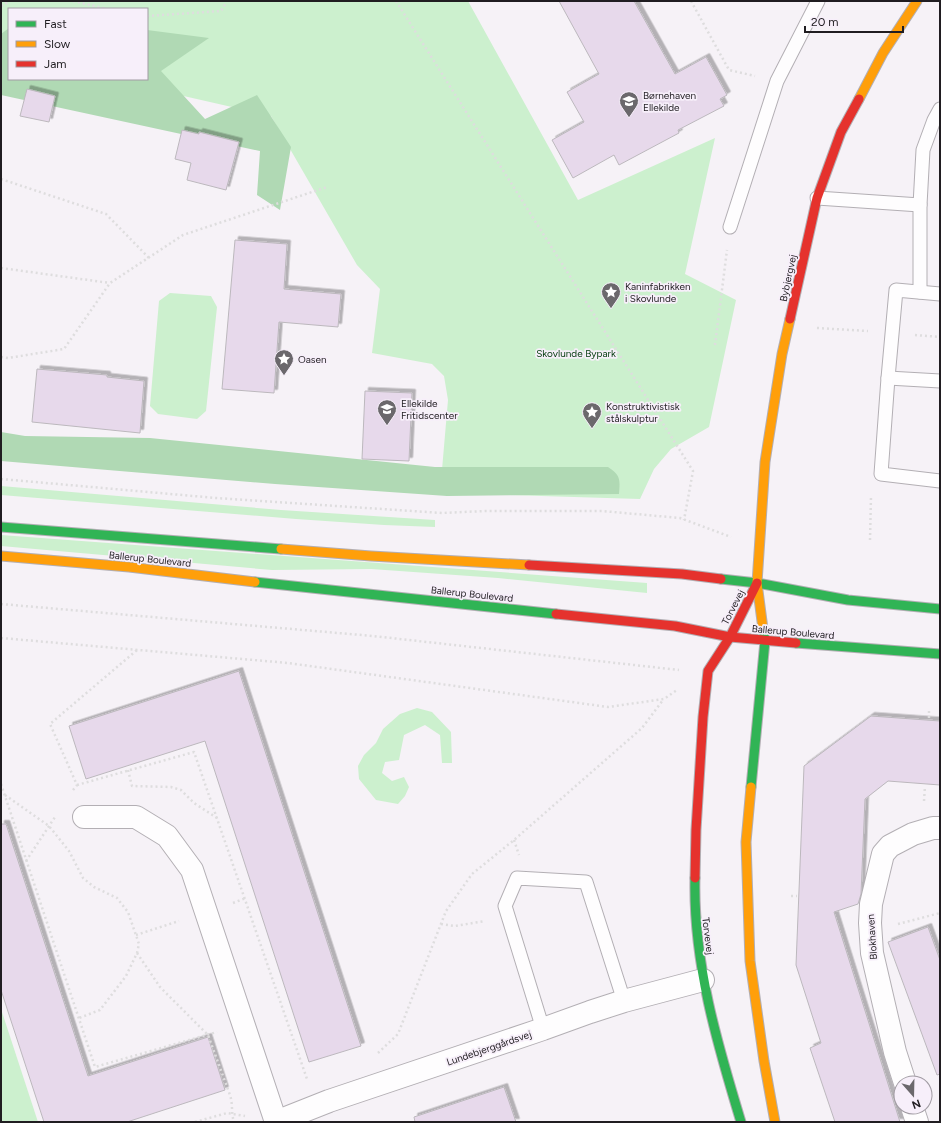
<svg xmlns="http://www.w3.org/2000/svg" width="941" height="1123" viewBox="0 0 941 1123" font-family="Figtree,sans-serif">
<style>
.green{fill:#ccf0ce}
.forest{fill:#b0d9b4}
.building{fill:#e7d9eb;stroke:#bcb8bd;filter:url(#shadow)}
.lines{fill:none;stroke-linecap:round;stroke-linejoin:round}
.lane-casing{stroke:#b3afb4;stroke-width:15}
.street-casing{stroke:#b3afb4;stroke-width:24}
.fast-casing{stroke:#b3afb4;stroke-width:11}
.slow-casing{stroke:#b3afb4;stroke-width:11}
.jam-casing{stroke:#b3afb4;stroke-width:11}
.path{stroke:#deddde;stroke-width:2.5;stroke-dasharray:2 3;stroke-linecap:butt}
.lane{stroke:#fefdfe;stroke-width:13}
.street{stroke:#fefdfe;stroke-width:22}
.fast{stroke:#30b455;stroke-width:9}
.slow{stroke:#ff9f0a;stroke-width:9}
.jam{stroke:#e5322d;stroke-width:9}
.labels{text-anchor:middle;dominant-baseline:central;stroke-width:3.5;stroke-linejoin:round;paint-order:stroke}
.poi-label{font-size:10px;fill:#201d21;stroke:#f7effa;text-anchor:start}
.street-label{font-size:10px;fill:#201d21;stroke:#f7effa}
.park-label{font-size:10px;fill:#003a0b;stroke:#f7effa}
</style>
<defs>
<filter id="shadow"><feDropShadow dx="3.5" dy="-3.5" stdDeviation="0" flood-color="#0004"/></filter>
</defs>
<rect width="100%" height="100%" fill="#f6f2f7"/>
<g class="green">
<polygon points="1,1 468,1 578,200 715,138 685,274 736,300 709,427 671,449 654,469 640,499 440,493 448,400 444,376 432,364 372,353 380,289 357,265 271,116 109,79 147,79 147,9 9,9 9,56 1,54"/>
<polygon points="170,293 211,296 217,307 206,411 197,419 158,414 150,406 159,301"/>
<polygon points="1,486 281,510 435,520 435,527 384,525 296,519 1,495"/>
<polygon points="1,535 647,583 647,593 498,578 371,569 272,570 1,546"/>
<polygon points="417,708 432,712 451,732 452,763 442,763 440,735 425,725 404,735 399,760 385,762 382,773 392,781 404,777 409,787 405,796 398,804 376,800 359,779 358,766 364,755 376,743 383,729 400,714"/>
<polygon points="1,1009 38,1122 1,1122"/>
</g>
<g class="forest">
<polygon points="9,28 9,79 147,79 147,30 209,38 161,71 205,119 257,95 291,147 280,210 257,195 260,151 1,95 1,34"/>
<path d="M1,432L25,436L150,438L435,467H608C621,475 620,480 619,494L447,496L275,484L1,461Z"/>
</g>
<g class="building">
<polygon points="559,1 634,1 675,74 706,57 727,95 720,99 724,106 678,130 679,133 619,165 614,155 573,178 552,140 584,122 567,92 599,74"/>
<polygon points="27,89 55,96 49,122 20,116"/>
<polygon points="182,130 199,134 199,132 239,142 226,190 187,180 191,163 175,159"/>
<polygon points="235,240 287,244 284,289 341,294 338,327 279,322 274,393 222,389"/>
<polygon points="37,369 107,375 107,377 144,381 140,433 32,422"/>
<polygon points="365,391 412,393 409,461 362,459"/>
<polygon points="239,671 361,1046 309,1062 205,741 86,779 69,726"/>
<polygon points="871,716 940,721 940,785 888,781 865,799 861,894 858,904 834,912 900,1122 835,1122 810,1048 821,1043 796,965 804,766"/>
<polygon points="1,824 6,824 88,1076 208,1037 225,1090 127,1122 44,1122 1,990"/>
<polygon points="928,927 940,960 940,1074 937,1075 888,942"/>
<polygon points="504,1087 516,1122 415,1122 414,1117"/>
</g>
<g class="lines">
<defs>
<g id="lane">
<polyline points="817,198 920,205"/>
<polyline points="730,227 777,81 818,1"/>
<polyline points="920,292 920,205 923,150 934,120 940,109"/>
<polyline points="940,294 896,290 888,378 881,474 940,481"/>
<polyline points="888,378 940,381"/>
<polyline points="543,1029 505,906 517,878 586,882 624,1001"/>
</g>
<g id="street">
<polyline points="84,817 136,817 167,836 192,870 276,1122"/>
<polyline points="905,1083 895,1052 872,953 870,923 871,904 883,854 890,846 913,834 933,828 940,828"/>
<polyline points="912,1107 917,1122"/>
<polyline points="276,1122 329,1101 543,1029 590,1012 624,1001 703,980"/>
</g>
<g id="fast">
<polyline points="1,527 281,549"/>
<polyline points="721,579 757,583 848,600 940,609"/>
<polyline points="255,582 556,614"/>
<polyline points="796,643 940,654"/>
<polyline points="751,787 765,641 763,629"/>
<path d="M695,878C693,962 717,1043 741,1122"/>
</g>
<g id="slow">
<polyline points="859,99 883,53 917,1"/>
<polyline points="281,549 371,556 529,565"/>
<polyline points="1,556 129,567 255,582"/>
<polyline points="763,629 757,583 765,462 782,354 790,319"/>
<polyline points="751,787 746,842 750,961 764,1061 775,1122"/>
</g>
<g id="jam">
<polyline points="790,319 817,198 841,132 859,99"/>
<polyline points="529,565 682,574 721,579"/>
<polyline points="556,614 675,626 730,637 796,643"/>
<polyline points="695,878 696,830 703,717 708,671 730,637 757,583"/>
</g>
</defs>
<use href="#lane" class="lane-casing"/>
<use href="#street" class="street-casing"/>
<use href="#fast" class="fast-casing"/>
<use href="#slow" class="slow-casing"/>
<use href="#jam" class="jam-casing"/>
<g class="path">
<polyline points="73,1 107,9"/>
<polyline points="396,1 693,471 684,520"/>
<polyline points="691,1 729,70 755,76"/>
<polyline points="1,6 10,1"/>
<polyline points="147,16 221,11 227,1"/>
<polyline points="1,179 106,214 149,258"/>
<polyline points="1,268 110,283"/>
<polyline points="817,328 868,331"/>
<polyline points="915,335 940,337"/>
<polyline points="715,345 727,250"/>
<polyline points="1,357 8,358 64,349 110,283 183,235 327,187"/>
<polyline points="1,479 216,498 442,513 485,511 602,511 680,518 731,537"/>
<polyline points="870,540 871,496"/>
<polyline points="1,604 373,636 679,670"/>
<polyline points="1,638 288,663 608,707 664,699 677,690"/>
<polyline points="929,711 929,719"/>
<polyline points="128,770 132,786 171,787 181,790 194,803 217,818"/>
<polyline points="1,784 95,1067 217,1032"/>
<polyline points="77,785 194,752 307,1079"/>
<polyline points="73,790 77,785 50,724 137,650"/>
<polyline points="5,795 49,826 69,851 83,878 94,887 117,898 128,912 139,944 137,953 126,976 100,1010 79,1018"/>
<polyline points="924,801 925,786"/>
<polyline points="514,840 519,855"/>
<polyline points="26,861 55,817"/>
<polyline points="791,896 797,896"/>
<polyline points="233,903 246,898"/>
<polyline points="441,924 455,926 485,921"/>
<polyline points="898,924 940,913"/>
<polyline points="136,935 179,921"/>
<path d="M137,953L160,987L208,1035L230,1095C233,1104 231,1113 234,1122"/>
<polyline points="378,1053 398,1034 446,911 472,874 514,840 642,728 663,700"/>
<polyline points="195,1122 227,1113 245,1116"/>
</g>
<use href="#lane" class="lane"/>
<use href="#street" class="street"/>
<use href="#fast" class="fast"/>
<use href="#slow" class="slow"/>
<use href="#jam" class="jam"/>
</g>
<defs>
<symbol id="school-pin" viewBox="-11 -11 22 30"><path d="M0 17L-7.5 6A9.5 9.5 0 1 1 7.5 6Z" fill="#6b686c" stroke="#f7effa"/><path d="M0-5L7-2L0 1L-7-2ZM-4 1L0 2.5L4 1V4Q0 6-4 4Z" fill="#fff"/></symbol>
<symbol id="sight-pin" viewBox="-11 -11 22 30"><path d="M0 17L-7.5 6A9.5 9.5 0 1 1 7.5 6Z" fill="#6b686c" stroke="#f7effa"/><path d="M0-6L1.8-2.2L6-1.7L2.9 1.2L3.7 5.4L0 3.3L-3.7 5.4L-2.9 1.2L-6-1.7L-1.8-2.2Z" fill="#fff"/></symbol>
</defs>
<g fill-rule="evenodd">
<use href="#school-pin" x="618" y="90" width="22" height="30"/>
<use href="#sight-pin" x="600" y="281" width="22" height="30"/>
<use href="#sight-pin" x="273" y="348" width="22" height="30"/>
<use href="#school-pin" x="376" y="398" width="22" height="30"/>
<use href="#sight-pin" x="581" y="401" width="22" height="30"/>
</g>
<g class="labels">
<g class="poi-label">
<text x="643" y="95">Børnehaven<tspan x="643" dy="12">Ellekilde</tspan></text>
<text x="625" y="286">Kaninfabrikken<tspan x="625" dy="12">i Skovlunde</tspan></text>
<text x="298" y="359">Oasen</text>
<text x="401" y="403">Ellekilde<tspan x="401" dy="12">Fritidscenter</tspan></text>
<text x="606" y="406">Konstruktivistisk<tspan x="606" dy="12">stålskulptur</tspan></text>
</g>
<g class="street-label">
<text transform="translate(788 278) rotate(-78)">Bybjergvej</text>
<text transform="translate(150 559) rotate(6)">Ballerup Boulevard</text>
<text transform="translate(472 594) rotate(6)">Ballerup Boulevard</text>
<text transform="translate(733 607) rotate(-63)">Torvevej</text>
<text transform="translate(793 632) rotate(5)">Ballerup Boulevard</text>
<text transform="translate(708 936) rotate(83)">Torvevej</text>
<text transform="translate(872 937) rotate(-94)">Blokhaven</text>
<text transform="translate(489 1048) rotate(-19)">Lundebjerggårdsvej</text>
</g>
<g class="park-label">
<text x="576" y="353">Skovlunde Bypark</text>
</g>
</g>
<rect width="941" height="1123" fill="none" stroke="#201d21" stroke-width="4"/>
<rect x="8" y="8" width="140" height="72" fill="#f7effa" stroke="#a19ba3"/>
<rect x="16" y="21" width="20" height="6" fill="#30b455" stroke="#a19ba3"/>
<text x="44" y="28" font-size="12" fill="#201d21">Fast</text>
<rect x="16" y="41" width="20" height="6" fill="#ff9f0a" stroke="#a19ba3"/>
<text x="44" y="48" font-size="12" fill="#201d21">Slow</text>
<rect x="16" y="61" width="20" height="6" fill="#e5322d" stroke="#a19ba3"/>
<text x="44" y="68" font-size="12" fill="#201d21">Jam</text>
<g transform="translate(913 1095) rotate(160)"><circle r="19" fill="#f7effa" stroke="#a19ba3"/>
<path d="M0-3L7 15L0 10L-7 15Z" fill="#6b686c"/>
<text y="-6" font-size="11" font-weight="bold" text-anchor="middle" fill="#201d21">N</text>
</g>
<path d="M805 26v6h98v-6" fill="none" stroke="#201d21" stroke-width="2"/>
<text x="811" y="26" font-size="12" fill="#201d21" stroke="#f7effa" stroke-width="3" paint-order="stroke">20 m</text>
</svg>
